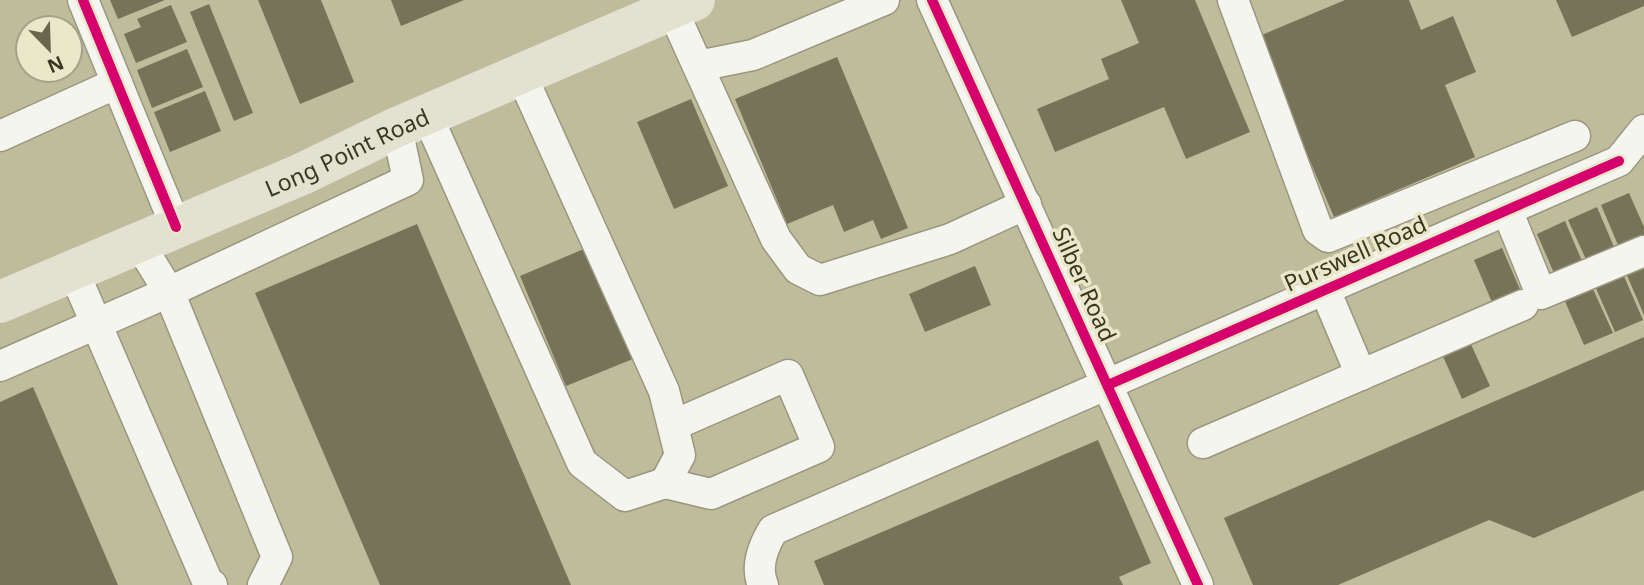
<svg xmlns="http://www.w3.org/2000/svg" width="1644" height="585" viewBox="0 0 1644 585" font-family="'Noto Sans',sans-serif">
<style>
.building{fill:#767359}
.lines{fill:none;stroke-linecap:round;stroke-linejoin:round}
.minor-casing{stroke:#9a977e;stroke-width:33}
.major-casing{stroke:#e2e1d2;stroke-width:42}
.minor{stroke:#f5f5f0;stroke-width:30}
.major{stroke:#e3e1cf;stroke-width:38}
.cycleway-casing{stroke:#eae7cb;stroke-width:15}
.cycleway{stroke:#d6006c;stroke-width:10}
.labels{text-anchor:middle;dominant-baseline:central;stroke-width:7;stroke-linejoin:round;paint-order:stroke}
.street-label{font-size:23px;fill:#3a3820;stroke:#eae7cb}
</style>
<rect width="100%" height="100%" fill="#bfbc9c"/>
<g class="building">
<polygon points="110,0 165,0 118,19"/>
<polygon points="258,0 321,0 354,82 300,104"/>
<polygon points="391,0 464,0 401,26"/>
<polygon points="1121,0 1195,0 1250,132 1186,159 1164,107 1055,152 1037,109 1109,79 1101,59 1139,43"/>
<polygon points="1345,0 1409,0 1421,30 1453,16 1476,72 1445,85 1475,157 1334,217 1257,37"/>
<polygon points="1556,0 1644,0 1644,6 1572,37"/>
<polygon points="209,4 253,113 234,121 190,12"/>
<polygon points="171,5 187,42 136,63 124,34 141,27 137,19"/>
<polygon points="187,49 203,87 152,108 137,70"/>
<polygon points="837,57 908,228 881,239 873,220 844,232 833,205 787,224 735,99"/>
<polygon points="205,91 221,131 170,152 154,112"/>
<polygon points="691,99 728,186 674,209 637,122"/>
<polygon points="1629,193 1644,227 1644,242 1621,252 1601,205"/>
<polygon points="1597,207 1617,254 1589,266 1568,220"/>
<polygon points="1565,221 1585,268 1557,280 1537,234"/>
<polygon points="417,224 571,585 380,585 255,293"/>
<polygon points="586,248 633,359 566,386 520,276"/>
<polygon points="1502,248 1522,294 1494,307 1474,260"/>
<polygon points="1644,265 1644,315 1626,273"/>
<polygon points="975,266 991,305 925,332 909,294"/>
<polygon points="1623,274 1643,320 1615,332 1595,286"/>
<polygon points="1592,287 1613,333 1584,345 1564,299"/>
<polygon points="1644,337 1644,490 1534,538 1489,520 1338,585 1253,585 1224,518"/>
<polygon points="1469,340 1490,386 1462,399 1441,352"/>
<polygon points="33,387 118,585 0,585 0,402"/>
<polygon points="1098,440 1151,563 1119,577 1123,585 824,585 814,561"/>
</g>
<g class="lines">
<defs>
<g id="minor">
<polyline points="83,0 176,227"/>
<polyline points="932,0 1198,585"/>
<polyline points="1233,0 1318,230 1328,237 1575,136"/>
<polyline points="672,9 776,239 798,269 820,280 950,239 1026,204"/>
<polyline points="698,66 753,55 884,0"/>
<polyline points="427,115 582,463 625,496 665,483 680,455 664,391 521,74"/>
<polyline points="0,136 117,83"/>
<polyline points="1507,210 1541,294 1644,251"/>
<polyline points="139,243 169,292 277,557 263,585"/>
<polyline points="73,270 208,583 212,585"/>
<polyline points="1325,290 1361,375"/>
<polyline points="0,366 169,292 408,180 397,128"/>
<polyline points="1203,443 1523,305"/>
<polyline points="665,483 711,494 819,447 788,375 674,425"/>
<path d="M763,585C755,567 764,545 773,530L1619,161L1644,130"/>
</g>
<g id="major">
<path id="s1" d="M0,302L302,174L397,128L694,0"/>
</g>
</defs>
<use href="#minor" class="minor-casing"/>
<use href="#major" class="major-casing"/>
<use href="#minor" class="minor"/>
<use href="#major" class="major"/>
<defs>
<g id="cycleway">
<polyline points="83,0 176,227"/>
<polyline points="932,0 1198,585"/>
<polyline points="1108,385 1619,161"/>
</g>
</defs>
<use href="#cycleway" class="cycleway-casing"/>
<use href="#cycleway" class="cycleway"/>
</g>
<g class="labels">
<g class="street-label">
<text stroke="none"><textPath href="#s1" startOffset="378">Long Point Road</textPath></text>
<text transform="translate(1355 253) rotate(-24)">Purswell Road</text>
<text transform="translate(1085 284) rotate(66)">Silber Road</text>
</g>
</g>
<g transform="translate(49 49) rotate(157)"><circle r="33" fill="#eae7cb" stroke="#a4a187" stroke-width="2"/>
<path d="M0-5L12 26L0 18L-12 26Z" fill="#69664b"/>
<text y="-10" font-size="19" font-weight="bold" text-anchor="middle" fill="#3a3820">N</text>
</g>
</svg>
